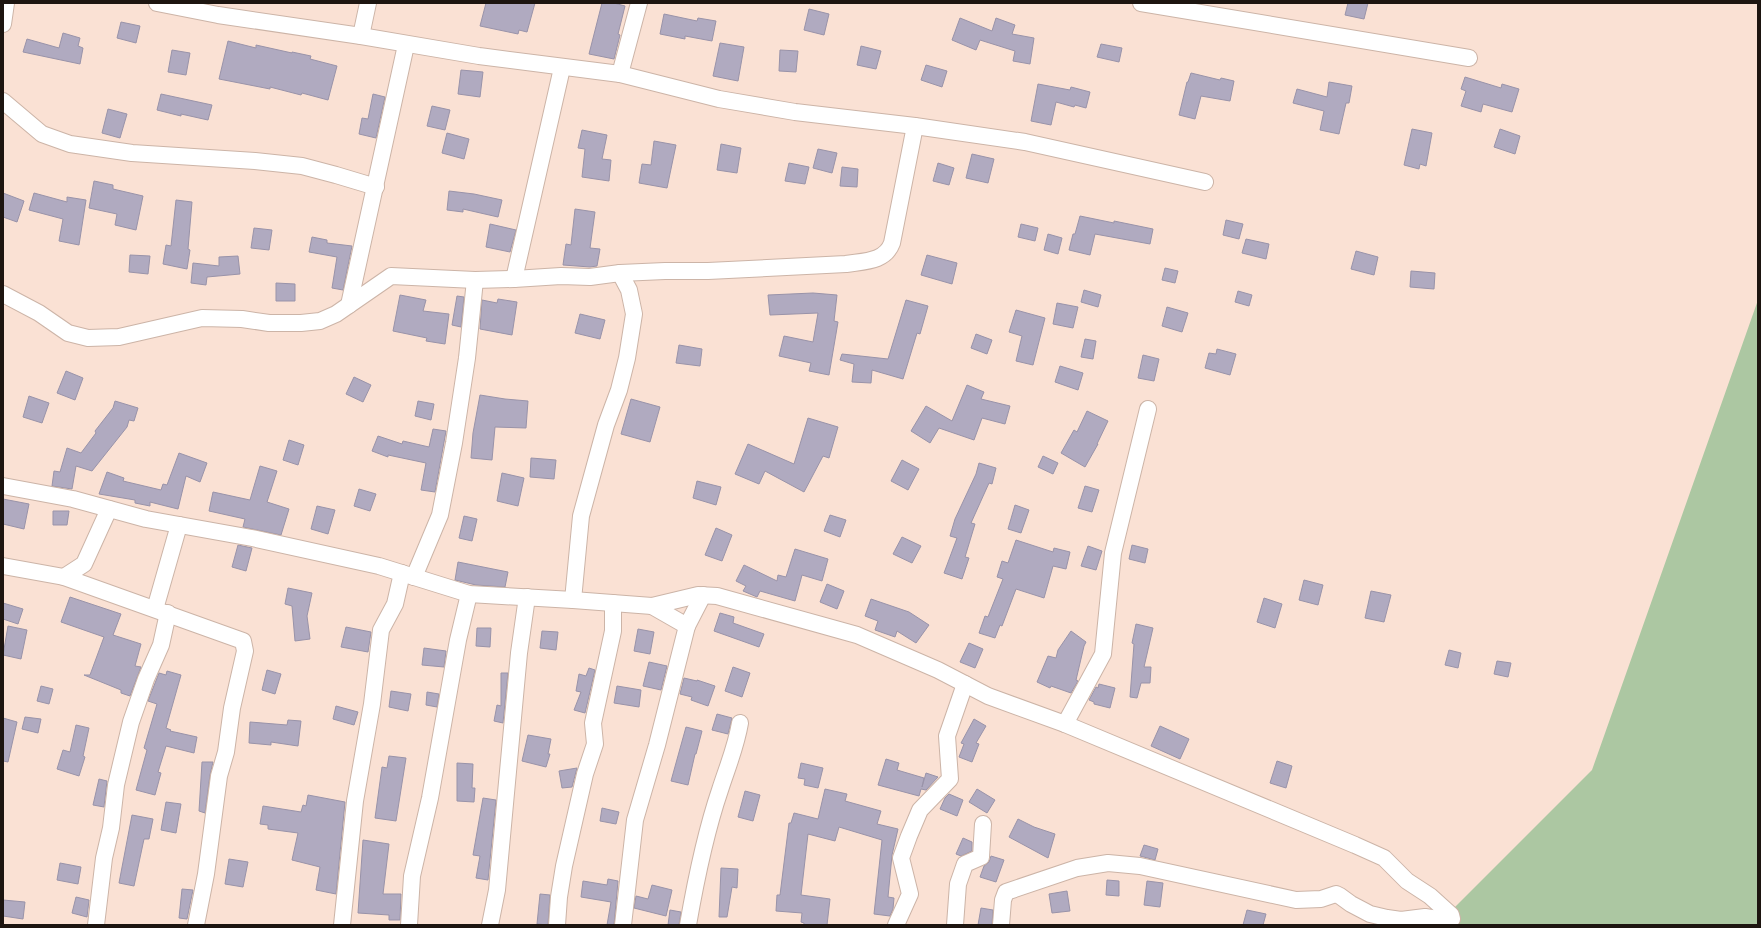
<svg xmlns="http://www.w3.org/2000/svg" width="1761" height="928" viewBox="0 0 1761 928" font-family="'DejaVu Sans',sans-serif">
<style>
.green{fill:#acc7a2}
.building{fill:#b0aac0;stroke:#9993a9}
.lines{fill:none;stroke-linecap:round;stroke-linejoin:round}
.minor-casing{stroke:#ccb4a7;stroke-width:18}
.minor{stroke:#fff;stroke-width:16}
</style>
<rect width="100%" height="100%" fill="#fae1d4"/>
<polygon class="green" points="1758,300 1758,925 1437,925 1592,770"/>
<g class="building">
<polygon points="486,3 535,3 527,32 519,30 518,34 480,26"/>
<polygon points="602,3 614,3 625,6 618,34 620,35 614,59 589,54"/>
<polygon points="1348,3 1368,3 1364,19 1345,15"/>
<polygon points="809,9 829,14 824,35 804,30"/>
<polygon points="664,14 697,21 698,18 716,21 712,41 685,36 685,39 660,34"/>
<polygon points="960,18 992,31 996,18 1015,25 1012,34 1034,38 1030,64 1013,61 1015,51 980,40 976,50 952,40"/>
<polygon points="121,22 140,26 136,43 117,38"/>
<polygon points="63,33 80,38 78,46 83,48 80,64 23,52 27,39 59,48"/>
<polygon points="228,41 256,48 256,45 292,53 292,52 311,56 310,59 337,66 328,100 302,93 301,95 270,87 270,89 219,79"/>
<polygon points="720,43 744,47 738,81 713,76"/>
<polygon points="1101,44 1122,48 1119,62 1097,57"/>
<polygon points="861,46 881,51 876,69 857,65"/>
<polygon points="172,50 190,53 186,75 168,72"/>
<polygon points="780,50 798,51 796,72 779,71"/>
<polygon points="926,65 947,71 942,87 921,80"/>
<polygon points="461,70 483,72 480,97 458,94"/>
<polygon points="1191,73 1220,80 1221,78 1234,81 1230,101 1201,96 1195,119 1179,115 1187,82 1188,82"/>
<polygon points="1465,77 1501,88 1502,84 1519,89 1512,112 1483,104 1481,112 1461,106 1466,91 1461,89"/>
<polygon points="1329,82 1352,86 1349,103 1346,103 1339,134 1320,130 1324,111 1293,103 1297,89 1327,97"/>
<polygon points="1038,84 1070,90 1071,87 1090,92 1086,108 1075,105 1074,107 1056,102 1051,125 1031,121"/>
<polygon points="161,94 212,105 208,120 181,114 181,116 157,110"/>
<polygon points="373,94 385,97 376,138 359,134 362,118 368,119"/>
<polygon points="432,106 450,110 445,130 427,126"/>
<polygon points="108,109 127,114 120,138 102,133"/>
<polygon points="1412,129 1432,133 1426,166 1420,164 1419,169 1404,165"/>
<polygon points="1500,129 1520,136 1515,154 1494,147"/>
<polygon points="582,130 607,135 602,159 611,160 609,181 582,177 585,149 578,148"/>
<polygon points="447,133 469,139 464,159 442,153"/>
<polygon points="654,141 676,145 667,188 639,183 642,164 651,165"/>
<polygon points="721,144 741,148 737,173 717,170"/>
<polygon points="818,149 837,153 832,173 813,168"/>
<polygon points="972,154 994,159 988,183 966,178"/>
<polygon points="789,163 809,167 805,184 785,181"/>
<polygon points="938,163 954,168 949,185 933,181"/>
<polygon points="842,167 858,169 857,187 840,186"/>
<polygon points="94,181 113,185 113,189 143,196 136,230 115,225 117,214 89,208"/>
<polygon points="449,191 474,194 502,200 498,217 463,209 463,212 447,210"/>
<polygon points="3,193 24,201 17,222 3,217"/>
<polygon points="34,193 67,202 67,197 86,200 79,245 59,241 63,219 29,210"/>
<polygon points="176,200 192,202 188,249 190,250 187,269 163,264 166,245 171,246"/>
<polygon points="575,209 595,212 590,248 600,249 597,266 590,267 563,265 566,244 571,245"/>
<polygon points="1080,216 1114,223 1114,221 1153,229 1150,244 1095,234 1090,255 1069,250 1073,234 1075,234"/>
<polygon points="1226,220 1243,224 1239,239 1223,235"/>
<polygon points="490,224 516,230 510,252 486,247"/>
<polygon points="1021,224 1038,228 1035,241 1018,237"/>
<polygon points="254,228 272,230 269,250 251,248"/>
<polygon points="1048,234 1062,238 1058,254 1044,250"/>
<polygon points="312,237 327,240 327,243 352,246 343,290 332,288 337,257 309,252"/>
<polygon points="1246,239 1269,244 1266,259 1242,253"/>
<polygon points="1356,251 1378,257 1374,275 1351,269"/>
<polygon points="130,255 150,256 148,274 129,272"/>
<polygon points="927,255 957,263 952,284 921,275"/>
<polygon points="238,256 240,274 207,277 206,285 191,283 193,263 219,266 219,257"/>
<polygon points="1165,268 1178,271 1175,283 1162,280"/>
<polygon points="1411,271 1435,273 1434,289 1410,287"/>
<polygon points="276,283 295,284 295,301 276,301"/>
<polygon points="1084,290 1101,295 1098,307 1081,302"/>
<polygon points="1238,291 1252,295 1249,306 1235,302"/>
<polygon points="813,293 837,295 834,321 838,322 829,375 809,371 811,363 779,356 784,336 813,342 818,313 770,315 768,295"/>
<polygon points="400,295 426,300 423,311 449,314 445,344 426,341 427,338 393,331"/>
<polygon points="457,296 464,297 461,327 452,325"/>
<polygon points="498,299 517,302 512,335 480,329 482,300 497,303"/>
<polygon points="906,300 928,306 920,334 917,333 903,379 872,370 871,383 852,382 854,364 840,360 842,354 888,359"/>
<polygon points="1057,303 1078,307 1073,328 1053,324"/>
<polygon points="1167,307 1188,313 1182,332 1162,326"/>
<polygon points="1016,310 1045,318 1033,365 1016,361 1022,336 1009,332"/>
<polygon points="580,314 605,320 600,339 575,333"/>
<polygon points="976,334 992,340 987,354 971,348"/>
<polygon points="1085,339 1096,341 1093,359 1081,357"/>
<polygon points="679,345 702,349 700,366 676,363"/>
<polygon points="1217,349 1236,354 1230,375 1205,368 1209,353 1216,354"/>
<polygon points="1143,355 1159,359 1154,381 1138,378"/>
<polygon points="1060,366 1083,373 1078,390 1055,382"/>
<polygon points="66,371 83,378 75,400 57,393"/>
<polygon points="354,377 371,385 363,402 346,394"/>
<polygon points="967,385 984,392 981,399 1010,406 1005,424 982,418 974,440 939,428 930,443 911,431 926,406 952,421"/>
<polygon points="480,395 505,399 528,401 526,428 495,427 492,460 471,458 473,433"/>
<polygon points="29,396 49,403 42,423 23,417"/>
<polygon points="631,399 660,407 650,442 621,434"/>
<polygon points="115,401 138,408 134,421 129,420 127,427 92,471 76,466 72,489 52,486 54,471 60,472 67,448 81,453 96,433 95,431 113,408"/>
<polygon points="418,401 434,404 431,420 415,416"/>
<polygon points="1087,411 1108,421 1097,444 1098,444 1085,467 1061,453 1074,430 1077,432"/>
<polygon points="808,418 838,427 829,458 823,456 804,492 765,471 759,484 735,474 748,444 794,464"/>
<polygon points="433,429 446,431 435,492 421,490 426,463 388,455 388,457 372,451 378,436 402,444 403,441 429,447"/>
<polygon points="289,440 304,445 298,465 283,460"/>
<polygon points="179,453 207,463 200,482 186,476 178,509 150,502 150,506 135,503 135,500 99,494 107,472 124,478 123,481 161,490 163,484 167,485"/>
<polygon points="1043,456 1058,463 1053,474 1038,467"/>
<polygon points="531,458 556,460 554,479 530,477"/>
<polygon points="902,460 919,469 908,490 891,481"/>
<polygon points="979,463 996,468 992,484 989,483 971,523 975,524 965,557 969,558 962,579 944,573 957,538 950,536 955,519 976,474"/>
<polygon points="260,466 277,471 267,502 289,509 281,535 243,527 245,519 209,511 213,492 250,500"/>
<polygon points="502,473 524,478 518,506 497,501"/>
<polygon points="697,481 721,487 716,505 693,498"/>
<polygon points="1085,486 1099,490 1092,512 1078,508"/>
<polygon points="359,489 376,494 370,511 354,506"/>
<polygon points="3,499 29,504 24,529 3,524"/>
<polygon points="1015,505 1029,510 1021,533 1008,529"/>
<polygon points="317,506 335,510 328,534 311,529"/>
<polygon points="53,511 69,511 67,525 53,525"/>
<polygon points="830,515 846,520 840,537 824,531"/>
<polygon points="464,516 477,519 472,541 459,538"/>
<polygon points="716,528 732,535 722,561 705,555"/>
<polygon points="902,537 921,546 912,563 893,554"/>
<polygon points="1016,540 1053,552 1054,548 1070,552 1066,569 1053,566 1044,598 1016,589 1002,626 1000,625 995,638 979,633 985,616 988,617 1003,579 997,577 1002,561 1008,563"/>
<polygon points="238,545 252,548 246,571 232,567"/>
<polygon points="1132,545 1148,549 1145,563 1129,559"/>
<polygon points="1088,546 1102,551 1096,570 1081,566"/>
<polygon points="795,549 828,559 822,581 802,575 795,601 760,591 757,597 743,591 746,586 736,581 744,565 777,581 778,575 786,577"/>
<polygon points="458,562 508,572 505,587 476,585 455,580"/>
<polygon points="1304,580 1323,585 1318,605 1299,600"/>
<polygon points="827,584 844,591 837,609 820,602"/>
<polygon points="288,588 312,593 307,616 310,639 295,641 292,606 285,604"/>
<polygon points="1371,591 1391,595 1384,622 1365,618"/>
<polygon points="70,597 121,614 113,635 141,644 135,666 141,667 130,696 121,693 121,690 84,675 90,675 104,637 61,622"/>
<polygon points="1264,598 1282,604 1275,628 1257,622"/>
<polygon points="871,599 909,612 929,625 916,643 897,631 895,637 875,630 878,621 865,616"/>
<polygon points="3,603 23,609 18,624 3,619"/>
<polygon points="720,613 734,617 733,623 764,634 759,647 714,631"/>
<polygon points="1136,624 1153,628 1144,667 1151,667 1150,683 1141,683 1137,698 1130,697 1134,644 1132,643"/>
<polygon points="8,626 27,630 21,659 3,655"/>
<polygon points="346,627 371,632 368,652 341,647"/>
<polygon points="477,628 491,628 490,647 476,646"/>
<polygon points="638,629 654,632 650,654 634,651"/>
<polygon points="542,631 558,632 556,650 540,648"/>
<polygon points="1071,631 1086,642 1084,646 1076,680 1078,681 1071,693 1051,686 1050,688 1037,682 1048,656 1056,658 1058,650"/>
<polygon points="969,643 983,649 975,668 960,662"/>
<polygon points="424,648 446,651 444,667 422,665"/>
<polygon points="1449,650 1461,653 1458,668 1445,665"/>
<polygon points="1497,661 1511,663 1508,677 1494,674"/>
<polygon points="649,662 667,666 661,690 643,686"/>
<polygon points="733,667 750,673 742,697 725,691"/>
<polygon points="589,668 595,670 585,713 574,710 581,692 576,691 579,674 586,676"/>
<polygon points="267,670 281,674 275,694 262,690"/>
<polygon points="167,671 181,675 166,728 171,730 170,731 197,737 194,753 166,746 158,772 161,773 155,795 136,790 147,750 144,748 157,704 148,701 159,673 166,675"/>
<polygon points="501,673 508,673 503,723 494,721 497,705 501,706"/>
<polygon points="684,678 697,681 697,680 715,686 708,706 691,700 692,697 680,694"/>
<polygon points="1099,684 1115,688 1110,708 1094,704 1094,702 1089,700 1096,687 1098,688"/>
<polygon points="41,686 53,689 49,704 37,701"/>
<polygon points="617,686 641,690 639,707 614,703"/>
<polygon points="391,691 411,694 408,711 389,707"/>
<polygon points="427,692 439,694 437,707 426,705"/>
<polygon points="336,706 358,712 354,725 333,719"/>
<polygon points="717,714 732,718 728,734 712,730"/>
<polygon points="25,717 41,719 38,733 22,729"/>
<polygon points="3,718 17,722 8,762 3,761"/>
<polygon points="974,719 986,726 976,743 979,744 972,762 959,757 964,744 961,743"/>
<polygon points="288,720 301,721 298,746 271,742 271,745 249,743 250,722 287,725"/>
<polygon points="76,725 89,728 83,756 85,757 79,776 57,769 63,750 70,752"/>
<polygon points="1160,726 1189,739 1180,759 1151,746"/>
<polygon points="686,727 702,731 696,754 695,754 688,785 671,781"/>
<polygon points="528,735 551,739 548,754 550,754 546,767 522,761"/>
<polygon points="389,756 406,758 396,821 375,818 382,767 387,768"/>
<polygon points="886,759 899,763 897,770 924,778 922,787 926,773 938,777 926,790 921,789 919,796 878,785"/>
<polygon points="1277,761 1292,766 1286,788 1270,783"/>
<polygon points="202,762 213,762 210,775 205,813 199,811"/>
<polygon points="457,763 473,764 472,788 475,788 474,802 457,801"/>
<polygon points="801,763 823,768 818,788 804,785 805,779 798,778"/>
<polygon points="577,768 572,787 562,788 559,771"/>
<polygon points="99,779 107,781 104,807 93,805"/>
<polygon points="825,789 847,794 845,801 881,811 877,824 898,829 892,855 888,897 894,898 893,909 890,916 874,914 882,840 839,827 835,841 808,834 801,895 830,899 827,925 804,925 804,923 801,922 802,913 776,911 777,895 780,895 789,823 791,823 794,813 818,819"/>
<polygon points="977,789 995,800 987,813 969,802"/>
<polygon points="745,791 760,795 753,821 738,817"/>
<polygon points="949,794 963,800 957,816 940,809 945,798"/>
<polygon points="308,795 345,802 336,894 316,890 320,867 292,860 298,833 268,829 268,825 260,824 263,806 301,812 303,805 306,806"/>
<polygon points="483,798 496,800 488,880 476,878 480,856 473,855"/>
<polygon points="166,802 181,804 176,833 161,830"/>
<polygon points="602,808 619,812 616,824 600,821"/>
<polygon points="132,815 153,819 149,839 144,839 134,886 119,883"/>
<polygon points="1018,819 1034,827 1055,834 1048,858 1009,837"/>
<polygon points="963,838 972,842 972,851 961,856 956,854"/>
<polygon points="363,840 389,844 383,894 401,894 400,920 389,920 389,915 358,913"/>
<polygon points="1144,845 1158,849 1155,860 1140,856"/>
<polygon points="991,856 1004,860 996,882 980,877 984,866 989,862"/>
<polygon points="229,859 248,862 243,887 225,884"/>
<polygon points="60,863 81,867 78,884 57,880"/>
<polygon points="721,868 738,869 737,888 732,887 727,917 719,917"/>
<polygon points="608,879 618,881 614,925 607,925 611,902 581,897 583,881 607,885"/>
<polygon points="1107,880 1119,881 1119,896 1106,895"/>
<polygon points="1147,881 1163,883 1160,907 1144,905"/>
<polygon points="652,885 672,890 666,916 634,908 636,896 648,899"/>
<polygon points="182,889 193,890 187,919 179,918"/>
<polygon points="1067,891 1070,911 1052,913 1049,894"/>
<polygon points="540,894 550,895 548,925 537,924"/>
<polygon points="76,897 89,900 87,917 72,913"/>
<polygon points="3,900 25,902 23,919 3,916"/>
<polygon points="981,908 993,910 992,925 978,925"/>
<polygon points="670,910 681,912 679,925 668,925"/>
<polygon points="1247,910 1266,914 1263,925 1243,925"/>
</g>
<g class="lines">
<defs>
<g id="minor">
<polyline points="157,3 218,15 361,36 479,56 620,74 719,99 795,112 915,126 1025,142 1205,182"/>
<polyline points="1141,3 1469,58"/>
<polyline points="3,24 6,3"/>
<polyline points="361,36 368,3"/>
<polyline points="620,74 639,3"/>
<polyline points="3,101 42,134 70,144 132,153 255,161 302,166 336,175 376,187"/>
<polyline points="514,279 562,68"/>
<path d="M3,294L39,313L68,333L88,338L119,337L202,318L242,319L269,323H301L320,321L336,314L391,276L475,280L514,279L561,276L590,277L620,273L665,271H708L846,264C864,261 885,262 892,243L915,126"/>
<polyline points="349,305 406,45"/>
<polyline points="3,486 73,499 146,519 252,538 379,566 469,594 573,600 652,606 698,595 717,596 857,635 938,670 988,696 1065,724 1355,845 1384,858 1407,881 1430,896 1451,915 1452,919 1450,921 1425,917 1401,920 1387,918 1370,914 1351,904 1340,896 1336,894 1321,899 1296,900 1140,866 1108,863 1077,868 1006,892 1003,900 1001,925"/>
<polyline points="3,566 64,577 243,641 245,651 232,708 226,752 219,776 206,874 196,925"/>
<polyline points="64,577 84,564 109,509"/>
<polyline points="414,577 440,515 454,443 467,358 475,280"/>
<polyline points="573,600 581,516 606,425 619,390 627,358 634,314 629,290 620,273"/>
<polyline points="155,609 179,525"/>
<polyline points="687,626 703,595"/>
<polyline points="1065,724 1103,654 1113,553 1148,409"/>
<polyline points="96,925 104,858 111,828 116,785 131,722 146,679 161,645 168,613"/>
<polyline points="342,925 355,801 372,704 381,630 395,604 402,573"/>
<polyline points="409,925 412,876 430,798 458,640 469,594"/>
<polyline points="490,925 497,890 519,653 527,597"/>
<polyline points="557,925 559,897 564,866 585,774 595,744 593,723 613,631 613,603"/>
<polyline points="623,925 635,820 657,745 687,626 652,606"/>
<path d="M688,925C696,879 705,834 720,790C727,768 736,747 740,723"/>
<polyline points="896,925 910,894 901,858 909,836 920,810 950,779 947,736 965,684"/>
<polyline points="955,925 958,884 965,864 981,857 983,824"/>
</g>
</defs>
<use href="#minor" class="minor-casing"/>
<use href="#minor" class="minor"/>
</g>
<rect width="1761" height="928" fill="none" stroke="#1d1510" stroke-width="8"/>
</svg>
